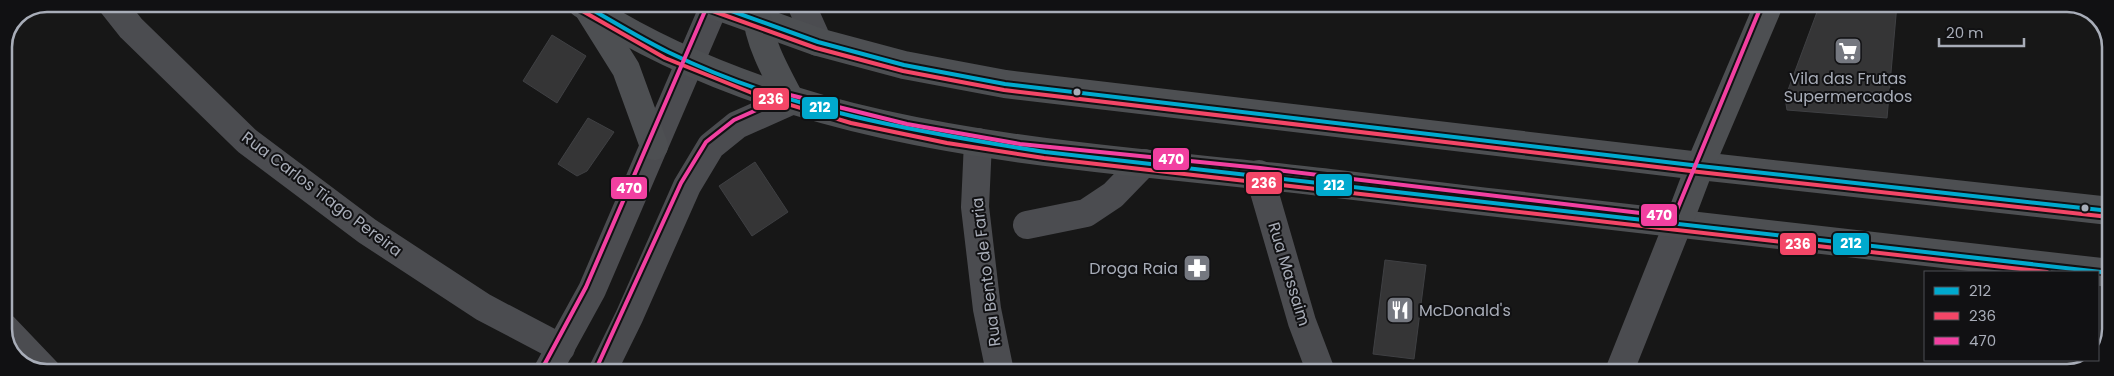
<svg xmlns="http://www.w3.org/2000/svg" width="2114" height="376" viewBox="0 0 2114 376" font-family="Poppins,sans-serif">
<style>
.building{fill:#353536;stroke:#3f4043}
.lines{fill:none;stroke-linecap:round;stroke-linejoin:round}
.minor{stroke:#4b4c50;stroke-width:28}
.major{stroke:#4d4f52;stroke-width:28}
.bus-1-casing{stroke:#111113;stroke-width:8}
.bus-2-casing{stroke:#111113;stroke-width:8}
.bus-3-casing{stroke:#111113;stroke-width:8}
.bus-1{stroke:#00a9ce;stroke-width:4}
.bus-2{stroke:#f34667;stroke-width:4}
.bus-3{stroke:#f240a1;stroke-width:4}
.bus-dot{fill:#a8adb8;stroke:#111113;stroke-width:2}
.labels{text-anchor:middle;dominant-baseline:central;stroke-width:4;stroke-linejoin:round;paint-order:stroke}
.poi-label{font-size:16px;fill:#a8adb8;stroke:#111113}
.street-label{font-size:16px;fill:#a8adb8;stroke:#111113}
.rim{fill:none;stroke:#a8adb8;stroke-width:2.5}
.line-badge{stroke:#111113;stroke-width:2}
.badge-label{font-size:14px;text-anchor:middle;font-weight:bold;fill:#fff}
</style>
<rect width="100%" height="100%" fill="#171717"/>
<g class="building">
<polygon points="1820,4 1897,4 1887,118 1787,110 1785,98"/>
<polygon points="552,35 586,56 557,103 523,81"/>
<polygon points="588,118 614,132 587,171 577,176 558,164"/>
<polygon points="755,162 788,212 752,236 719,186"/>
<polygon points="1385,260 1426,265 1414,359 1373,354"/>
</g>
<g class="lines">
<g class="minor">
<polyline points="112,4 131,28 247,141 367,231 483,307 561,348"/>
<polyline points="801,4 818,42"/>
<polyline points="978,142 975,207 987,309 1000,372"/>
<polyline points="1259,174 1302,322 1321,372"/>
<polyline points="1027,225 1086,213 1113,195 1144,163"/>
<polyline points="4,327 47,372"/>
<polyline points="547,372 592,290 715,4"/>
<polyline points="602,372 629,317 687,186 711,146 737,125 791,101"/>
<polyline points="1619,372 1678,224"/>
</g>
<g class="major">
<path d="M582,4C807,150 1080,153 1338,184C1595,215 1852,244 2110,273"/>
<polyline points="712,4 818,42 904,65 1005,84 1700,166 2110,211"/>
<polyline points="589,10 626,69 654,146"/>
<path d="M756,10C758,41 776,73 791,101"/>
<polyline points="1678,224 1700,166 1769,4"/>
</g>
<defs>
<g id="bus-1">
<path d="M582,4C611,20 639,38 668,52C786,110 917,132 1045,152L2110,273"/>
<polyline points="712,4 818,42 904,65 1005,84 1700,166 2110,211"/>
</g>
<g id="bus-2">
<polyline points="579,9 665,58 757,95 851,123 947,143 1044,158 2047,272"/>
<polyline points="710,10 816,48 903,71 1004,90 1699,172 2109,217"/>
</g>
<g id="bus-3">
<polyline points="542,369 586,287 708,4"/>
<polyline points="596,369 681,183 706,142 734,120 790,95 907,124 1020,144 1260,168 1674,217 1762,4"/>
</g>
</defs>
<use href="#bus-1" class="bus-1-casing"/>
<use href="#bus-2" class="bus-2-casing"/>
<use href="#bus-3" class="bus-3-casing"/>
<use href="#bus-1" class="bus-1"/>
<use href="#bus-2" class="bus-2"/>
<use href="#bus-3" class="bus-3"/>
</g>
<defs>
<symbol id="supermarket-square" viewBox="-11 -11 22 22"><rect x="-9" y="-9" width="18" height="18" rx="4" fill="#757880" stroke="#111113"/><path d="M-6-5.5h2.5l.6 2H6L4.5 2H-2.5L-4.4-4H-6ZM-1.5 3.2a1.3 1.3 0 1 0 .1 0ZM3 3.2a1.3 1.3 0 1 0 .1 0Z" fill="#fff"/></symbol>
<symbol id="pharmacy-square" viewBox="-11 -11 22 22"><rect x="-9" y="-9" width="18" height="18" rx="4" fill="#757880" stroke="#111113"/><path d="M-2-6h4v4h4v4h-4v4h-4v-4h-4v-4h4Z" fill="#fff"/></symbol>
<symbol id="restaurant-square" viewBox="-11 -11 22 22"><rect x="-9" y="-9" width="18" height="18" rx="4" fill="#757880" stroke="#111113"/><path d="M-5-6h1v4h1v-4h1v4h1v-4h1v5L-1.5 .5V6h-2V.5L-5-1ZM5-6V6H3V1.5H1.5Q1.5-4 5-6Z" fill="#fff"/></symbol>
</defs>
<g fill-rule="evenodd">
<use href="#supermarket-square" x="1832" y="35" width="32" height="32"/>
<use href="#pharmacy-square" x="1181" y="252" width="32" height="32"/>
<use href="#restaurant-square" x="1384" y="294" width="32" height="32"/>
</g>
<g class="bus-dot">
<circle cx="1077" cy="92" r="4.5"/>
<circle cx="2085" cy="208" r="4.5"/>
</g>
<g class="labels">
<g class="poi-label">
<text x="1848" y="78">Vila das Frutas<tspan x="1848" dy="18">Supermercados</tspan></text>
<text x="1178" y="268" text-anchor="end">Droga Raia</text>
<text x="1419" y="310" text-anchor="start">McDonald's</text>
</g>
<g class="street-label">
<text transform="translate(322 194) rotate(37)">Rua Carlos Tiago Pereira</text>
<text transform="translate(986 272) rotate(-97)">Rua Bento de Faria</text>
<text transform="translate(1289 274) rotate(73)">Rua Massaim</text>
</g>
</g>
<path d="M0 0H2114V376H0ZM47 12H2067A35 35 0 0 1 2102 47V329A35 35 0 0 1 2067 364H47A35 35 0 0 1 12 329V47A35 35 0 0 1 47 12Z" fill="#111113" fill-rule="evenodd"/>
<path class="rim" d="M47 12H2067A35 35 0 0 1 2102 47V329A35 35 0 0 1 2067 364H47A35 35 0 0 1 12 329V47A35 35 0 0 1 47 12Z"/>
<g class="line-badge">
<rect x="752" y="87" width="38" height="24" rx="5" fill="#f34667"/>
<rect x="801" y="96" width="38" height="24" rx="5" fill="#00a9ce"/>
<rect x="1152" y="147" width="38" height="24" rx="5" fill="#f240a1"/>
<rect x="1245" y="171" width="38" height="24" rx="5" fill="#f34667"/>
<rect x="1315" y="173" width="38" height="24" rx="5" fill="#00a9ce"/>
<rect x="610" y="176" width="38" height="24" rx="5" fill="#f240a1"/>
<rect x="1640" y="203" width="38" height="24" rx="5" fill="#f240a1"/>
<rect x="1832" y="232" width="38" height="24" rx="5" fill="#00a9ce"/>
<rect x="1779" y="232" width="38" height="24" rx="5" fill="#f34667"/>
</g>
<g class="badge-label">
<text x="771" y="104">236</text>
<text x="820" y="112">212</text>
<text x="1171" y="164">470</text>
<text x="1264" y="188">236</text>
<text x="1334" y="190">212</text>
<text x="629" y="193">470</text>
<text x="1659" y="220">470</text>
<text x="1851" y="248">212</text>
<text x="1798" y="249">236</text>
</g>
<rect x="1924" y="271" width="175" height="90" fill="#111113" stroke="#4d4f55"/>
<rect x="1934" y="287" width="25" height="8" fill="#00a9ce" stroke="#4d4f55"/>
<text x="1969" y="296" font-size="15" fill="#a8adb8">212</text>
<rect x="1934" y="312" width="25" height="8" fill="#f34667" stroke="#4d4f55"/>
<text x="1969" y="321" font-size="15" fill="#a8adb8">236</text>
<rect x="1934" y="337" width="25" height="8" fill="#f240a1" stroke="#4d4f55"/>
<text x="1969" y="346" font-size="15" fill="#a8adb8">470</text>
<path d="M1939 38v8h85v-8" fill="none" stroke="#a8adb8" stroke-width="2.5"/>
<text x="1946" y="38" font-size="15" fill="#a8adb8" stroke="#111113" stroke-width="4" paint-order="stroke">20 m</text>
</svg>
